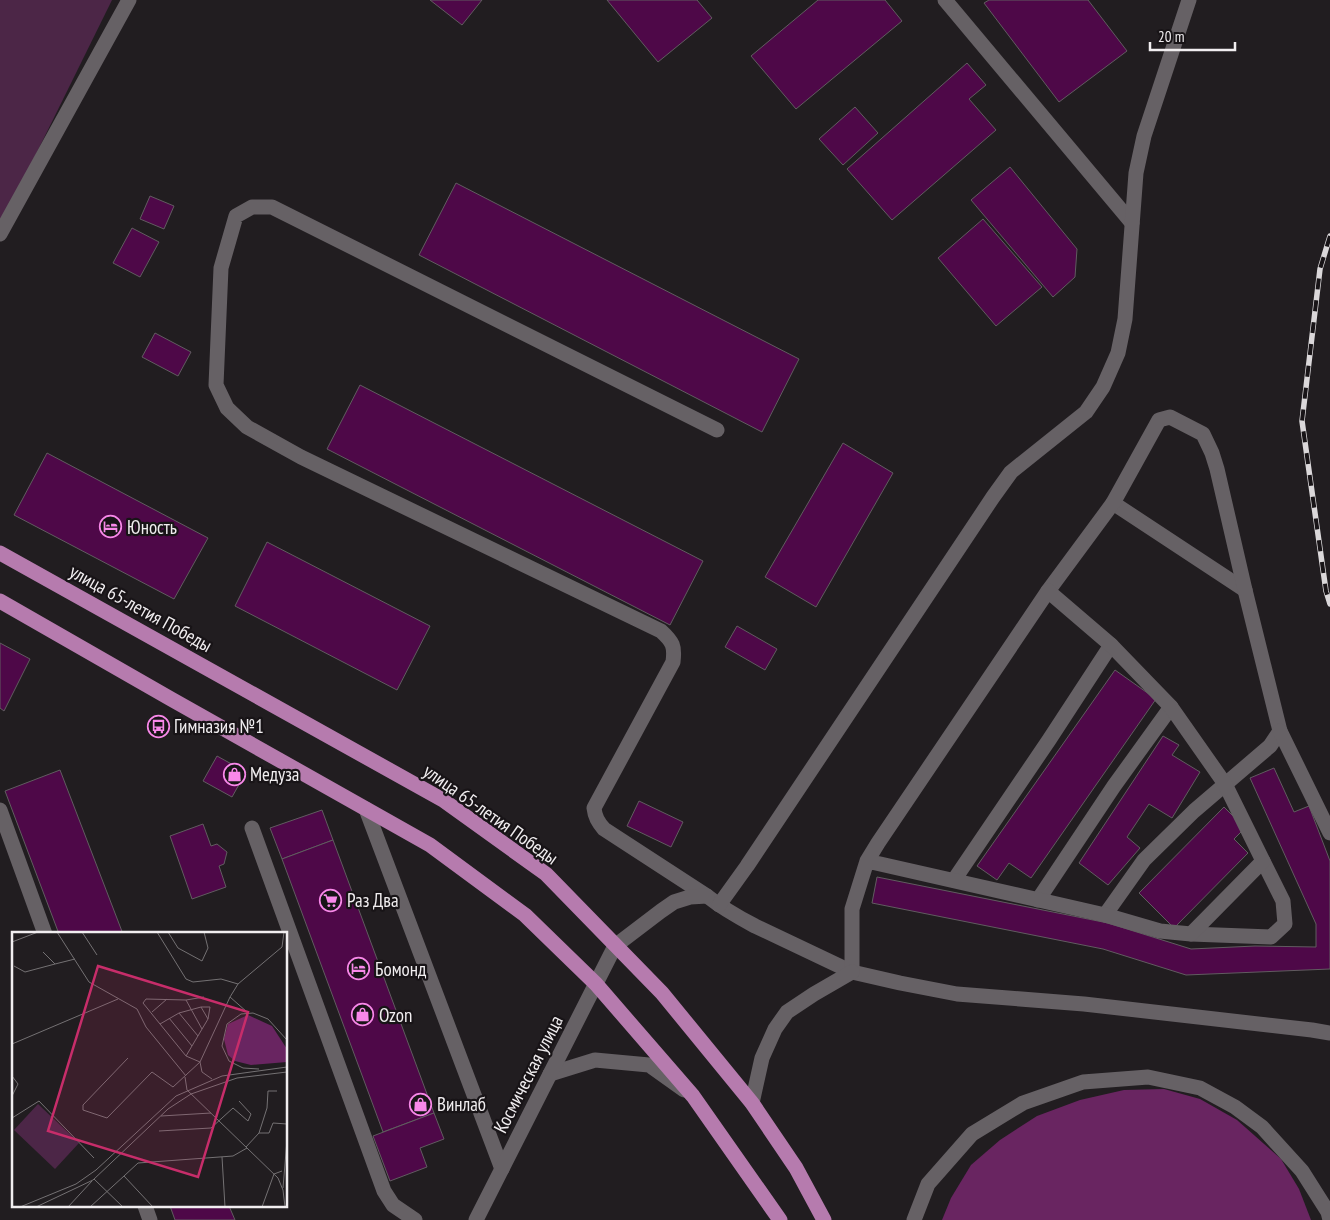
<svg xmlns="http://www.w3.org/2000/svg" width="1330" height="1220" viewBox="0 0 1330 1220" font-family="'PT Sans Narrow',sans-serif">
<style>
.green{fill:#4c2647}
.forest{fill:#692561}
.building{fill:#4e0848;stroke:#615c60}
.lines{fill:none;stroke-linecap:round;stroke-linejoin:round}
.minor{stroke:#666165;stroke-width:15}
.major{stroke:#b67bae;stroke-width:15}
.rail-casing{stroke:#dbd8da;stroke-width:5.5}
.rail{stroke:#181417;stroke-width:4;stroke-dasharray:11;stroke-linecap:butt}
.labels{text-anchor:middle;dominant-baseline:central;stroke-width:4.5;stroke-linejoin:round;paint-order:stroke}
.poi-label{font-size:19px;fill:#f1eef0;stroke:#181417;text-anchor:start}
.street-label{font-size:19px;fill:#f1eef0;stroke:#181417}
.inset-road{fill:none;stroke:#747173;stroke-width:1}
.view{fill:#c72d6a;fill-opacity:0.15;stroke:#c72d6a;stroke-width:2.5}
.inset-edge{fill:none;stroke:#f1eef0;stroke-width:2.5}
</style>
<rect width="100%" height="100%" fill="#211d20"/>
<polygon class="green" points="0,0 112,0 0,227"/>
<polygon class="forest" points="1164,1089 1200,1099 1237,1120 1281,1159 1299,1189 1311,1220 942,1220 951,1198 971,1165 1000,1140 1037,1116 1080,1100 1124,1090"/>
<g class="building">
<polygon points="430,0 482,0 462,25"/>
<polygon points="607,0 697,0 712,18 658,62"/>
<polygon points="818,0 885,0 902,21 796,109 751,56"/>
<polygon points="989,0 1088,0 1127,51 1059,102 984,3"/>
<polygon points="967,63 986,85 969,99 996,130 892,220 847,169"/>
<polygon points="855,107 878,133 843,165 819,139"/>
<polygon points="1010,167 1077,249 1075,277 1053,297 971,200"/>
<polygon points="456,183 799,359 762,432 419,255"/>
<polygon points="150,196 174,206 164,229 140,219"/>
<polygon points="983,219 1042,287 996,326 938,258"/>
<polygon points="132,228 159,242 140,277 113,263"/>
<polygon points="155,333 191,352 178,376 142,357"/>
<polygon points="360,385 703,561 670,625 327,449"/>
<polygon points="843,443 893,473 816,607 765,577"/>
<polygon points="47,453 208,538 174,599 14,515"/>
<polygon points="267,542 430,626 397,690 235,606"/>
<polygon points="737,626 777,649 765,670 725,647"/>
<polygon points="0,643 30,659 4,711 0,708"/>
<polygon points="1115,670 1156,699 1031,878 1009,863 997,880 977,866"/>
<polygon points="1163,736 1179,745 1172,755 1200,772 1172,818 1149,804 1127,837 1140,848 1108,885 1079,863"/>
<polygon points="217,756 246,772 232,797 203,781"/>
<polygon points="1274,768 1294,812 1309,806 1330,861 1330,969 1186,975 1103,949 872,903 877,877 1108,923 1191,949 1255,946 1316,947 1316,924 1250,778"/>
<polygon points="60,770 123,934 59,934 5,791"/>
<polygon points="639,801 683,822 671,847 627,826"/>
<polygon points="1224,807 1245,828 1234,839 1248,853 1174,928 1139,893"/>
<polygon points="322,810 333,840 282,859 270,828"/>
<polygon points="203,824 211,846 217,844 227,852 224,864 219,866 226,887 192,899 170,836"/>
<polygon points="333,840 434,1113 383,1132 282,859"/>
<polygon points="434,1113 444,1139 420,1148 427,1167 390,1181 373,1136"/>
<polygon points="170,1206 229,1206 235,1220 175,1220"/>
</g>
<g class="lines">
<g class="minor">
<polyline points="945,0 1132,223"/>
<polyline points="0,234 129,0"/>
<path d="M717,430L272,207H252L236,216L221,268L216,385L227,408L247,427L301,457L661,631C673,642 675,646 673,662L594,808C595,817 598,822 604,829L707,896C722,908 738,917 755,926L852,972L900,983L957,994L1084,1004L1312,1030L1330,1033"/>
<polyline points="1113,503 1245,590"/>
<polyline points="1048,591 1113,503 1159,420 1170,417 1203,434 1212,453 1217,469 1245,590 1280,731 1270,746 1194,811 1144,860 1105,915"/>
<polyline points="1280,731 1330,833"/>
<polyline points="366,809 502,1169"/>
<polyline points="0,810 45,934"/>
<polyline points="252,828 384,1191 393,1205 415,1220"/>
<polyline points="954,880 1049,740 1111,645"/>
<polyline points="1038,900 1114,786 1171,707"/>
<polyline points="719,905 747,866 993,497 1011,472 1086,412 1103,387 1118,353 1125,319 1136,173 1144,136 1189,0"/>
<polyline points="1191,934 1271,937 1285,924 1283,901 1263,861"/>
<polyline points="852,972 852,909 867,861 878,843 1048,591 1111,645 1171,707 1225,784 1263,861 1191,934 1160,931 1105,915 867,861"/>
<polyline points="550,1074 595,1060 649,1065 684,1090"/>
<polyline points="752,1103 762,1058 775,1029 787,1012 814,994 852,972"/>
<polyline points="145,1206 150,1220"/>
<polyline points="476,1220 615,946 661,911 674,902 690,897 707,896"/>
<polyline points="914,1220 928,1184 972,1134 1023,1103 1083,1082 1148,1077 1200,1088 1235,1107 1262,1127 1302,1171 1328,1212 1330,1220"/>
</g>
<g class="major">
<polyline points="0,553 443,800 546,874 662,993 752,1103 796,1168 824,1220"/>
<polyline points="0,601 171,699 430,845 525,915 596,984 693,1096 780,1220"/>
</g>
<defs>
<polyline id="rail" points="1330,236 1320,269 1302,421 1326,591 1330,604"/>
</defs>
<use href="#rail" class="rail-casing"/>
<use href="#rail" class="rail"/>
</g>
<defs>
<symbol id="hotel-ring" viewBox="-11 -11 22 22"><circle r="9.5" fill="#181417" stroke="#f888e9" stroke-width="1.5"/><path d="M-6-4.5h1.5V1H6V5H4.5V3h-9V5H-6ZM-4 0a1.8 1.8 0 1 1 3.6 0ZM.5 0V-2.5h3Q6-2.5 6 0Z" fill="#f888e9"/></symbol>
<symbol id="bus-ring" viewBox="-11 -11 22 22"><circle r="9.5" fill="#181417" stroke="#f888e9" stroke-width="1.5"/><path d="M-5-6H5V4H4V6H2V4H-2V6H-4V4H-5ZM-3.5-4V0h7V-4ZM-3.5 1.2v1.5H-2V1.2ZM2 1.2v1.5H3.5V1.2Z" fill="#f888e9"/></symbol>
<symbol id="shop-ring" viewBox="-11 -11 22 22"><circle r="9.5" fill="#181417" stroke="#f888e9" stroke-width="1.5"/><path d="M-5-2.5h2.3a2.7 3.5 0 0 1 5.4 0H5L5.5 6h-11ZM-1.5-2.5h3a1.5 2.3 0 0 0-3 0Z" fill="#f888e9"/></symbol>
<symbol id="supermarket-ring" viewBox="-11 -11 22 22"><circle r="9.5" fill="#181417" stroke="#f888e9" stroke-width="1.5"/><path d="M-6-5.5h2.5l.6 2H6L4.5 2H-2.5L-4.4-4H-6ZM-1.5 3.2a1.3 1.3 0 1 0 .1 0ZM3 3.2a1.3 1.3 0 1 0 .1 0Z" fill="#f888e9"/></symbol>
</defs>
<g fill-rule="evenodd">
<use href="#hotel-ring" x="98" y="514" width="25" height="25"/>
<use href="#bus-ring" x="146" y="714" width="25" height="25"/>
<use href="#shop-ring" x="222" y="762" width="25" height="25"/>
<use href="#supermarket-ring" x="318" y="888" width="25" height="25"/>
<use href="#hotel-ring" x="346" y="956" width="25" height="25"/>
<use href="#shop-ring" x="350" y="1002" width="25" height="25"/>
<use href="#shop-ring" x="408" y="1092" width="25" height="25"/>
</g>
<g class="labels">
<g class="poi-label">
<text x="127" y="527">Юность</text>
<text x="174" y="726">Гимназия №1</text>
<text x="250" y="774">Медуза</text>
<text x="347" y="900">Раз Два</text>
<text x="375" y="969">Бомонд</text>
<text x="379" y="1015">Ozon</text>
<text x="437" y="1104">Винлаб</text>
</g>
<g class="street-label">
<text transform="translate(141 608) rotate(29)">улица 65-летия Победы</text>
<text transform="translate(491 814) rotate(35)">улица 65-летия Победы</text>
<text transform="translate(528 1074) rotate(-63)">Космическая улица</text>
</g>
</g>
<g transform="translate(12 932)">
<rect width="275" height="275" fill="#211d20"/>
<path d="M26,172L67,211L43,237L2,198Z" fill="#4c2647"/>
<path d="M236,83L260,94L275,117V130L239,133L223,129L216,123L212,107L216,92Z" fill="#692561"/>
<path class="inset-road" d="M45,0L77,50L125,77L134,95L174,144M70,0L85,23M145,0L174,47L181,50L209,47L226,52M156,0L166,16L190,29L196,16L192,0M0,10L26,0M31,20L43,32L63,27M2,34L13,40L43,32M174,68L192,65M189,75H198L196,87M140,80L155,67M235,80L218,65L226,52L270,15L272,0M167,81L186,104M157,86L180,114M148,92L131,71L134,67L174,68L190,97M0,112L106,67M174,124L196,87L189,75L167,81L148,92L174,124L188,130M116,126L71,173V178L95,186L140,140L161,155L188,130L218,65M188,130L190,140L200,147M247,137L231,136L217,129L210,114L215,92L229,82L241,81L256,87L275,108M0,144L6,152L0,164M173,145L175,158L266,246L271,258L273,275M149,184L199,181M0,186L27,169L82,226M147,199L199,196L221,176L236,189L239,182L227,169M247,201H257L261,191L275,192M234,215L247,201L255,176L256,159H265M210,225L213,275M82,247L111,275M271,256L275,208M8,275L64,252L84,238L164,164L210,144L275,135M24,275L81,248L156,177L179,162L225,146L275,140M56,275L80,249M78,275L112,244M141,275L112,244L126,231L221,224L235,216M250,275L262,242L270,239"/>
<path class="view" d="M86,34L236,80L186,245L36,199Z"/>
<rect width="275" height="275" class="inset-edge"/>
</g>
<path d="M1150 42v8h85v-8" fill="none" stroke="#f1eef0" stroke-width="2.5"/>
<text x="1158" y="42" font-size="15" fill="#f1eef0" stroke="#181417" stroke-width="4" paint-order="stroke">20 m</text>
</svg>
